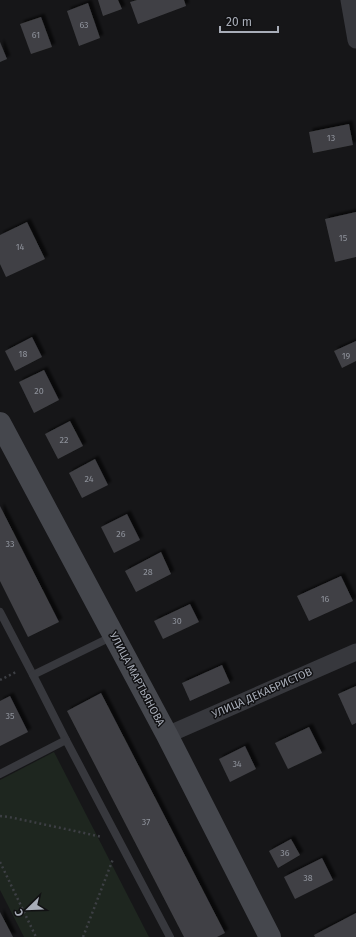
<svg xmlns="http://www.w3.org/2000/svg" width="356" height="937" viewBox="0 0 356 937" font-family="'Fira Sans',sans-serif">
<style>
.green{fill:#1e261f}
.building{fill:#404145;filter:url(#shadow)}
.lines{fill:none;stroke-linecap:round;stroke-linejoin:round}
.path{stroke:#3d3f44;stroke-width:2.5;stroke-dasharray:2 3;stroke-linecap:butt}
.lane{stroke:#37383d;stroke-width:8}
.street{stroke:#37383d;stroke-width:17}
.secondary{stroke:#45474d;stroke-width:22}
.labels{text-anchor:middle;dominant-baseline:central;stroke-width:3;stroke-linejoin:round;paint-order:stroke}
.number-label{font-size:9px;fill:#8e929b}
.street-label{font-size:11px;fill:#a8adb8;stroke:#111113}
</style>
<defs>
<filter id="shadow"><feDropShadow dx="3.5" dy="-3.5" stdDeviation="1" flood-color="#0009"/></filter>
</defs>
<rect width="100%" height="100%" fill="#161618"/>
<polygon class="green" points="54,752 149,937 24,937 0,890 0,780"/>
<g class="building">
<polygon points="98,0 118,0 122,9 103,16"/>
<polygon points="137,0 184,0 186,6 138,24 130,2"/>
<polygon points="88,3 100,38 79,46 67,11"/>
<polygon points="41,17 52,47 31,54 20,24"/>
<polygon points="0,42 7,59 0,62"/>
<polygon points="349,124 353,145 313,153 309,132"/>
<polygon points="356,212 356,257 335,262 325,219"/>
<polygon points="27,222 45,259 6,277 0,264 0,235"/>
<polygon points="32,337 42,357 15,371 5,351"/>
<polygon points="356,341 356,361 342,368 334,351"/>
<polygon points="44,370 59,400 34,413 19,382"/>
<polygon points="70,421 83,446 58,459 45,434"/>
<polygon points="95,459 108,485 82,498 69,473"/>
<polygon points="0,506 59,622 28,637 0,581"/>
<polygon points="127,514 140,540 114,553 101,527"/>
<polygon points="161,552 171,574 136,592 125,571"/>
<polygon points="341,576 353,601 309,621 297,596"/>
<polygon points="190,604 199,622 163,639 154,621"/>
<polygon points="222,665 230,683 190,701 182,683"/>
<polygon points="356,686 356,723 352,725 338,694"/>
<polygon points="101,693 225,933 217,937 184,937 67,711"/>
<polygon points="10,696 28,732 0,746 0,701"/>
<polygon points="309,727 322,753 288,769 275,743"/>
<polygon points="245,746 256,769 230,782 219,759"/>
<polygon points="291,839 300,855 278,868 269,851"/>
<polygon points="322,858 333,880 295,899 284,877"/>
<polygon points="0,912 13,937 0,937"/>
<polygon points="356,913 356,937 315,937 314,935"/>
</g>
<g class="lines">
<g class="path">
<polyline points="0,680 16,672"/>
<polyline points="0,816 9,817 75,831 102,837"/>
<polyline points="0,862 36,937"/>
<polyline points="83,937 113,859"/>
</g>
<g class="lane">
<polyline points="0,612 33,675"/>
<polyline points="66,740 33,675 113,636"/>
<polyline points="0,774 66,740 170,937"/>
</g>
<g class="street">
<polyline points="349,0 356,40"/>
<polyline points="167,735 356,652"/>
</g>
<polyline class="secondary" points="0,423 167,735 270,937"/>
</g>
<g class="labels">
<g class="number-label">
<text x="84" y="25">63</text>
<text x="36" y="35">61</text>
<text x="331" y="138">13</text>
<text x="343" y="238">15</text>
<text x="20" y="247">14</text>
<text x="23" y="354">18</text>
<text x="346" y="356">19</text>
<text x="39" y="391">20</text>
<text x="64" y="440">22</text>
<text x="89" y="479">24</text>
<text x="121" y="534">26</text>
<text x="10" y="544">33</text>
<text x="148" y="572">28</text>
<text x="325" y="599">16</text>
<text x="177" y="621">30</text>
<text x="10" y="716">35</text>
<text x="237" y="764">34</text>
<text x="146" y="822">37</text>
<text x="285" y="853">36</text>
<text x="308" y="878">38</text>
</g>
<g class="street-label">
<text transform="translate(137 679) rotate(62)">УЛИЦА МАРТЬЯНОВА</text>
<text transform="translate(262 693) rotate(-24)">УЛИЦА ДЕКАБРИСТОВ</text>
</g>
</g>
<g transform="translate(28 909) rotate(247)" stroke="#111113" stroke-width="3" paint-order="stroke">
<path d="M0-3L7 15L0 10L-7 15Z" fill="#a8adb8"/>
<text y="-6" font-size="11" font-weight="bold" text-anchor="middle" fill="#a8adb8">С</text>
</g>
<path d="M220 26v6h58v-6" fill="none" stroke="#a8adb8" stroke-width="2"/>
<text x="226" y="26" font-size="12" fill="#a8adb8" stroke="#111113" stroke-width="3" paint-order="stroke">20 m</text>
</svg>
